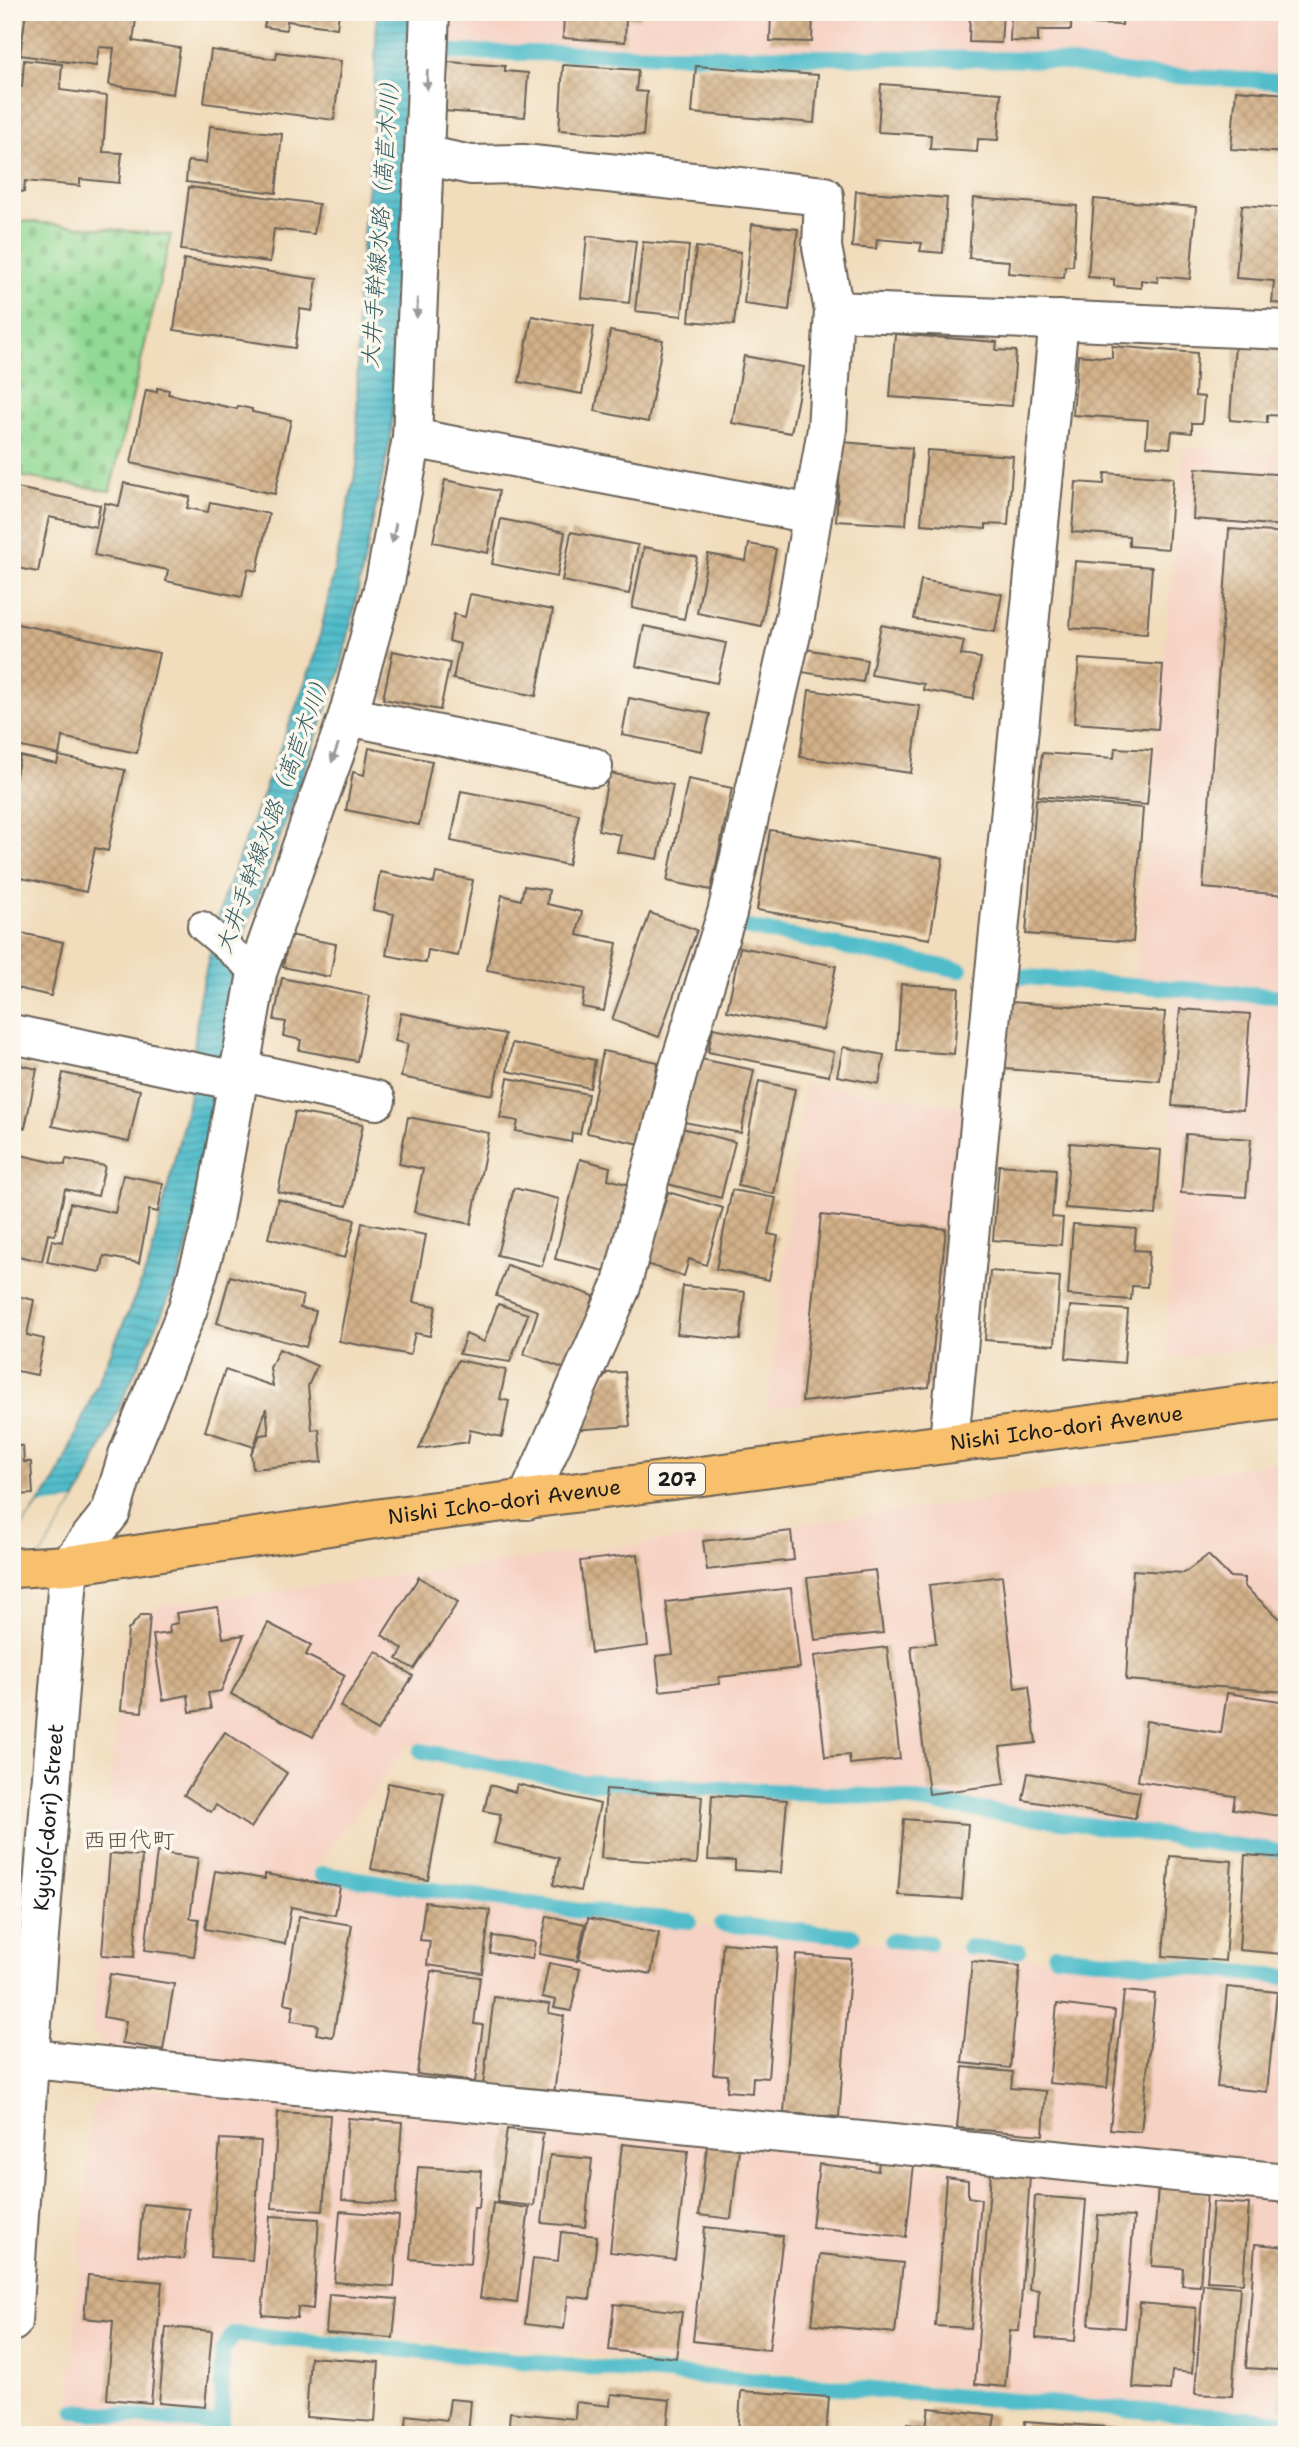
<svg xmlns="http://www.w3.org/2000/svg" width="1299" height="2447" viewBox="0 0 1299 2447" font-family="'Shantell Sans','Klee One',sans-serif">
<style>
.built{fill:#f6d2c4}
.cemetery{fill:url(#cemetery-stones);stroke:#567a58;stroke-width:2}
.water{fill:url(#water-rules);stroke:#366c74;stroke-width:2}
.pier{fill:#f1dcbc}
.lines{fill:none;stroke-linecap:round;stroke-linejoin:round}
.stream{stroke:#51bdcb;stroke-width:16}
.building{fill:url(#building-cross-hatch)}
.service-casing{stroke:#675f54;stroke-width:32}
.minor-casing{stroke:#675f54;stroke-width:42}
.tertiary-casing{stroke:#675f54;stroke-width:42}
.trunk-casing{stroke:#675f54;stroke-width:42}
.service{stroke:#fff;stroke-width:28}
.minor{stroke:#fff;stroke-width:38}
.tertiary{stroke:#fff;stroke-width:38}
.trunk{stroke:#f8bf6c;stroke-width:38}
.oneway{fill:#999}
.labels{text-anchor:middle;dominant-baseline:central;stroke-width:7;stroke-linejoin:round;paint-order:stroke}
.shield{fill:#fbf7ec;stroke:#5f5e5a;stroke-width:2}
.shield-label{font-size:19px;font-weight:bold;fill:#1c1c1c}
.street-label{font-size:21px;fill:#1c1c1c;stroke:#fbf7ec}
.water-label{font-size:23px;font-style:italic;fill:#315c62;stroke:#fbf7ec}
.neighbourhood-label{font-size:23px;fill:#5c5042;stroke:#fbf7ec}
</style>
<defs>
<pattern id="cemetery-stones" width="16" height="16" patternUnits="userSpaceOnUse" patternTransform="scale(1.75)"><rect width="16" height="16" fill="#91d994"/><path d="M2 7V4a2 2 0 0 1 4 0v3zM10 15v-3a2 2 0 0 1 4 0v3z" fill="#7cba7f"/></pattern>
<pattern id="water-rules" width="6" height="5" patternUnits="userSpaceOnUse" patternTransform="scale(1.75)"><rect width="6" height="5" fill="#51bdcb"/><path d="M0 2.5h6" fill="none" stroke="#4299a4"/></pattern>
<pattern id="building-cross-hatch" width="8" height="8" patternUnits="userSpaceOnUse" patternTransform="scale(1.75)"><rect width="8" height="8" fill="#d2b088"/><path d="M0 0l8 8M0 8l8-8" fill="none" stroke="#b49775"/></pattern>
</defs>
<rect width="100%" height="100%" fill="#fbf7ec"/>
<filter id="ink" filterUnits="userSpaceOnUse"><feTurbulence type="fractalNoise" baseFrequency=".0143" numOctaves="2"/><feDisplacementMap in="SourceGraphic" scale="14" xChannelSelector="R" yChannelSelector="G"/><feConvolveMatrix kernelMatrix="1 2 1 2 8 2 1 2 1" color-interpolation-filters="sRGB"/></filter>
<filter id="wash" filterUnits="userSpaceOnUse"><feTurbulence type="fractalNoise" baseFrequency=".00686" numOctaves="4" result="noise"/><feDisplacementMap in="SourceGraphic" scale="28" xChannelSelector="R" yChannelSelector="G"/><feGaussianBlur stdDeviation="1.57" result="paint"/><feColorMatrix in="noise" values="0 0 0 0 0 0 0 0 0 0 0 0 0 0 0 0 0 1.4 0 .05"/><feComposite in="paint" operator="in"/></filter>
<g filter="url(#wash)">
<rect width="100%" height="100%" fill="#f1dcbc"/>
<g class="built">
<polygon points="445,12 1287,12 1287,78 1136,70 1042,53 444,50"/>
<polygon points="1184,447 1287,454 1287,1344 1168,1359 1173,992 1133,987"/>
<polygon points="804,1084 991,1110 966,1385 768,1408"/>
<polygon points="1287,1461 1287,1849 889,1792 583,1779 409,1744 310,1874 579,1913 1287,1982 1287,2167 116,2054 93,2031 105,1842 124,1639 153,1607"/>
<polygon points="117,2086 1287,2199 1287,2416 240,2324 230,2435 67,2435 91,2110"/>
</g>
<polygon class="cemetery" points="12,220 171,235 110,491 12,475"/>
<polygon class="water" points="377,12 416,12 391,437 341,669 246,930 227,1006 221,1122 179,1276 81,1491 12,1599 12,1541 56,1480 149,1264 189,1100 199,999 223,899 316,654 358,461 357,302 373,129"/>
<polygon class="pier" points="75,1501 12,1599 12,1541 39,1505"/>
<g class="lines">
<g class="stream">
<polyline points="444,52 1047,60 1136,74 1287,82"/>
<polyline points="744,927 960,970"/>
<polyline points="1013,976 1287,997"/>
<polyline points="421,1751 582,1782 889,1797 1287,1853"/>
<polyline points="322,1874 580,1911 689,1921"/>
<polyline points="722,1924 853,1936"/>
<polyline points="892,1940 929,1943"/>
<polyline points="969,1947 1018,1951"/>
<polyline points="1055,1955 1287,1977"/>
<polyline points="75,2411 222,2424 222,2352 233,2334 617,2370 1287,2422"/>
</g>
</g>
<g id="blocks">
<g class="building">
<polygon points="26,12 137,12 133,41 180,48 173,94 109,85 114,48 99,47 96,66 20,55"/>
<polygon points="238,12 339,12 337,28 287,21 286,30 264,27 266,18"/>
<polygon points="564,12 640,12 640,19 626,18 625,42 563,38"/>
<polygon points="771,12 813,12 812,42 770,41"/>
<polygon points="970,12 1003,12 1001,43 969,42"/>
<polygon points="1011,12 1071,12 1071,30 1038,30 1038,42 1010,41"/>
<polygon points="1089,12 1123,12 1122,25 1089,24"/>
<polygon points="211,50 276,59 277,52 341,61 334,120 204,103"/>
<polygon points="24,60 62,64 60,90 107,96 103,152 122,153 119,183 80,179 80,186 25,181 24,192 12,190 12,86 22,87"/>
<polygon points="448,62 505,66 505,71 528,73 525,117 444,111"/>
<polygon points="563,65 638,70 636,91 647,92 643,136 559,130"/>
<polygon points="696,66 818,75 814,123 692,113"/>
<polygon points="881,84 1001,93 998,140 978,139 977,152 930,149 931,135 878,132"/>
<polygon points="1236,90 1287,94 1287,153 1231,149"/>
<polygon points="210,126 282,134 276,193 186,182 188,161 206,163"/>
<polygon points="189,187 319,204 314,234 274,229 270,262 181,250"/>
<polygon points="856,191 947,198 943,253 920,251 922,243 877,239 876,249 852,247"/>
<polygon points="973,198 1077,206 1073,266 1065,266 1064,278 1008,273 1009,261 969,258"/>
<polygon points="1094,199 1196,207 1190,279 1157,276 1158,282 1141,280 1141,288 1114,286 1114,279 1088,277"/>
<polygon points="1242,205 1287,208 1287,304 1272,303 1274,281 1236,278"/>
<polygon points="752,224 798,229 789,310 744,304"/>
<polygon points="587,236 636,241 629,303 581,298"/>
<polygon points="643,242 689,246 682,316 635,311"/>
<polygon points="696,247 741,252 734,325 689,321"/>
<polygon points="184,259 317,279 312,311 300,309 295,348 174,330"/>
<polygon points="532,316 594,327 582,394 519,382"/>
<polygon points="610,331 663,340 648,422 595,411"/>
<polygon points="895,334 997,342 996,350 1016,351 1012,406 890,397"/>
<polygon points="1235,343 1287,347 1287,416 1267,415 1267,423 1230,420"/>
<polygon points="1112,346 1197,353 1195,396 1204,397 1202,423 1192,423 1192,433 1172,431 1170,448 1146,446 1148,420 1073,415 1078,355 1112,358"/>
<polygon points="744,356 804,367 791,433 732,423"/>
<polygon points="157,388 169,390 168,394 237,409 238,406 252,409 252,412 291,420 275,494 131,463 146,390 157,392"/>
<polygon points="842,442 912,448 906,525 836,521"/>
<polygon points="927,450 1013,456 1008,525 986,524 986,529 921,524"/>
<polygon points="1196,468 1287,475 1287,526 1193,519"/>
<polygon points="1105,473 1173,478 1168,549 1129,546 1129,536 1072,532 1076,482 1104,484"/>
<polygon points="445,480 499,491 488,553 433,542"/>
<polygon points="124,483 190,497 187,508 208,512 210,502 269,514 257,571 248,569 242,597 166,581 168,570 94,555 105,503 119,506"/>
<polygon points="12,487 100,505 96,527 49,517 38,572 12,567"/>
<polygon points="501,519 565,532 557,577 492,564"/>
<polygon points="1229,529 1287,533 1287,895 1203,888"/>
<polygon points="571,532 638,545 629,594 562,581"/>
<polygon points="749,544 776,549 761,626 697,613 708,554 746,561"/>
<polygon points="644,547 697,557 684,619 632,608"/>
<polygon points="1075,561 1152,567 1147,634 1070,628"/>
<polygon points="921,580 1002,594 995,632 914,619"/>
<polygon points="470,594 553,610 536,696 453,679 460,644 449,641 454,614 465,617"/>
<polygon points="12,623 159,653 137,753 62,737 59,755 12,745"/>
<polygon points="881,625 964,641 961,655 981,658 973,699 923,690 924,684 871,675"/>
<polygon points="644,626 726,643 717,683 636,666"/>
<polygon points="806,649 867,660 863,682 802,672"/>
<polygon points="393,651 450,663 440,710 383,699"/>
<polygon points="1079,659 1163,665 1158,729 1074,723"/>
<polygon points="809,690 920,706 911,773 800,757"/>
<polygon points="629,698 710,714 702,751 622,735"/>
<polygon points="369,748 432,761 419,825 346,810 353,772 364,775"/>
<polygon points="1115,748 1152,750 1147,805 1038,796 1042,753 1114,758"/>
<polygon points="20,756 57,764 59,756 125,770 108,851 95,848 86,892 12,876 12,794"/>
<polygon points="609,773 673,785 658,859 617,852 621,835 598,830"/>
<polygon points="688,779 732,788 711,890 667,881"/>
<polygon points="461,791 579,814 568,865 451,841"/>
<polygon points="1036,799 1143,808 1133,942 1026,934"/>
<polygon points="770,830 943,858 930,939 757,910"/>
<polygon points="380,872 434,883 436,873 473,880 458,956 428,950 426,963 386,955 394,914 373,910"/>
<polygon points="524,886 549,890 547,904 582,912 577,935 617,943 604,1011 582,1007 585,989 487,970 502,895 521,900"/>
<polygon points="650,913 697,930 659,1037 612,1020"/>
<polygon points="12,931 63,942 51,996 12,987"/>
<polygon points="289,935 336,944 330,977 283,967"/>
<polygon points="740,947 836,966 823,1030 727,1011"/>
<polygon points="282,978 370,996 357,1061 299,1050 301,1040 283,1036 286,1022 274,1020"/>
<polygon points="901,984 959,988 954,1054 897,1050"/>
<polygon points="1010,1002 1165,1012 1160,1081 1005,1069"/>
<polygon points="1180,1009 1250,1014 1243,1110 1172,1106"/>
<polygon points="401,1013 505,1034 493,1095 401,1077 408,1044 395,1041"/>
<polygon points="713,1028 834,1052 829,1076 708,1052"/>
<polygon points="512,1043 595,1060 590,1088 507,1071"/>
<polygon points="843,1047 884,1055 879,1084 837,1076"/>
<polygon points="603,1051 658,1062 641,1144 587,1133"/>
<polygon points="696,1058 754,1070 741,1133 684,1122"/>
<polygon points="12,1063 37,1069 25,1128 12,1125"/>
<polygon points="63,1073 140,1090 129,1142 52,1126"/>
<polygon points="508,1078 588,1094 580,1134 572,1133 571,1142 516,1131 518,1121 500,1118"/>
<polygon points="759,1081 795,1089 774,1194 738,1186"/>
<polygon points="295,1112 363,1124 347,1206 278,1192"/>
<polygon points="408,1117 489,1133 471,1224 414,1212 423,1169 399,1164"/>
<polygon points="682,1128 735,1142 721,1198 668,1184"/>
<polygon points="1186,1134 1251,1139 1246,1197 1181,1193"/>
<polygon points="1070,1143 1161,1150 1156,1215 1065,1208"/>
<polygon points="12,1153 65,1165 66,1159 105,1166 98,1196 65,1189 55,1235 48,1234 42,1261 12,1255"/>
<polygon points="580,1159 610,1167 608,1179 630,1185 609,1272 555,1259"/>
<polygon points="999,1165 1056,1169 1052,1217 1063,1218 1061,1245 993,1240"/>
<polygon points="123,1175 163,1183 158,1212 149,1210 139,1263 104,1256 101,1272 47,1262 52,1240 62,1242 70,1203 115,1213"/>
<polygon points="514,1188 559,1199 542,1266 497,1255"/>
<polygon points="732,1190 776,1198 768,1234 778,1236 769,1280 716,1269"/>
<polygon points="668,1192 723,1208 706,1265 689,1259 684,1276 646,1264"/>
<polygon points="278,1199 355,1220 345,1258 268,1238"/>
<polygon points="821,1215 946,1229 929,1387 802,1402"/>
<polygon points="362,1223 426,1235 413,1302 436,1306 430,1336 415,1333 410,1355 339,1341"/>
<polygon points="1073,1224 1136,1229 1134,1250 1149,1251 1147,1287 1132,1286 1131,1300 1068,1295"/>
<polygon points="507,1265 594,1296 568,1370 524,1354 538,1311 496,1296"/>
<polygon points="990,1271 1060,1277 1055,1345 985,1340"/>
<polygon points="230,1276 303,1296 300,1308 316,1311 306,1347 217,1323"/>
<polygon points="683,1286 745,1292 740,1340 677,1334"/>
<polygon points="12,1295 34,1300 27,1335 44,1339 37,1375 12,1370"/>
<polygon points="498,1304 528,1314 510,1362 459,1354 466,1334 484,1342"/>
<polygon points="1070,1306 1128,1310 1124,1363 1066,1358"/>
<polygon points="279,1349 317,1366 308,1386 312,1430 319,1429 322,1462 253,1469 251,1454 260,1435 269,1434 266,1408 254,1447 205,1431 225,1370 273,1386 270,1368"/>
<polygon points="458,1360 506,1370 500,1399 509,1401 502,1437 470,1430 468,1442 419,1449"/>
<polygon points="625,1372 630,1426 572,1430 572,1423 607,1373"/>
<polygon points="12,1446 23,1446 24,1462 31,1462 33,1494 12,1495"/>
<polygon points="791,1531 794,1560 707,1570 703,1541"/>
<polygon points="638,1554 648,1646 591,1653 580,1561"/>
<polygon points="1208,1555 1230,1577 1244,1578 1244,1586 1287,1625 1287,1692 1126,1680 1133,1570 1184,1573"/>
<polygon points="875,1570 883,1633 815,1640 807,1578"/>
<polygon points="1002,1576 1015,1688 1029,1686 1036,1743 1000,1747 1005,1784 929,1794 911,1646 936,1643 929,1585"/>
<polygon points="419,1577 458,1602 414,1669 397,1659 403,1649 382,1635"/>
<polygon points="791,1588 800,1668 719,1677 720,1684 660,1691 656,1656 673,1654 666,1602"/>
<polygon points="218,1607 223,1638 244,1635 221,1691 208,1693 211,1709 190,1712 188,1695 163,1700 153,1635 170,1633 169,1625 178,1623 176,1613"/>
<polygon points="141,1615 150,1615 142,1712 121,1710 128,1630"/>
<polygon points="268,1623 311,1645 306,1655 345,1675 313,1737 231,1694"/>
<polygon points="887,1647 900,1759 850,1764 849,1755 825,1757 814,1656"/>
<polygon points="376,1651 413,1676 377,1731 340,1706"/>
<polygon points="1227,1693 1287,1702 1287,1817 1233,1809 1235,1796 1138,1781 1146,1721 1221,1733"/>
<polygon points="225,1732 287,1773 251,1828 216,1805 211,1812 184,1795"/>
<polygon points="1028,1773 1140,1792 1135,1819 1023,1800"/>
<polygon points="388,1783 444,1794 428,1880 371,1869"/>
<polygon points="517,1784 600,1804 580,1891 553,1885 559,1858 494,1843 501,1814 484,1811 490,1785 515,1792"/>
<polygon points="606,1789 702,1796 697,1864 601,1858"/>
<polygon points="712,1795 787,1800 781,1873 735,1870 735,1861 708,1860"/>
<polygon points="904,1819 968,1824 962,1899 898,1895"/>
<polygon points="157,1852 198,1858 190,1918 199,1919 194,1956 145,1950"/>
<polygon points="110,1853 142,1856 134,1957 102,1955"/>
<polygon points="1245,1855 1287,1858 1287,1898 1282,1954 1239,1950"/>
<polygon points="1170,1856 1232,1861 1225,1961 1163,1956"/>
<polygon points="215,1871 265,1879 265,1874 340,1887 335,1915 291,1907 285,1944 205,1929"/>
<polygon points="425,1902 490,1910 482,1973 427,1965 430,1941 420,1940"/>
<polygon points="299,1916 352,1925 333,2037 316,2034 318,2025 291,2021 294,2005 284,2003"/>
<polygon points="547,1916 585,1924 577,1961 539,1954"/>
<polygon points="588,1918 659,1933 651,1974 579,1960"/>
<polygon points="493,1936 535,1942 532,1959 490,1953"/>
<polygon points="723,1943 778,1948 768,2078 753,2077 752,2093 727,2091 728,2075 713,2074"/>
<polygon points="796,1955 851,1959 839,2117 784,2113"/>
<polygon points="972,1961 1020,1966 1010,2068 962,2063"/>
<polygon points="549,1963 580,1969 571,2011 554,2008 556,2000 542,1997"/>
<polygon points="431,1971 480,1977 474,2024 483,2025 475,2082 417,2074"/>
<polygon points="110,1974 174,1984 163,2050 122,2043 126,2021 103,2017"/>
<polygon points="1227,1987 1277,1992 1267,2092 1217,2087"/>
<polygon points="1124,1991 1155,1994 1141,2132 1110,2129"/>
<polygon points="494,1997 550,2004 549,2013 564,2016 554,2094 483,2085"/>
<polygon points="1057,2004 1115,2011 1107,2088 1049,2083"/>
<polygon points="963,2067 1013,2072 1011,2088 1046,2091 1043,2135 957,2128"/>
<polygon points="278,2112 330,2115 323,2211 272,2208"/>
<polygon points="348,2118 402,2122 396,2204 342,2200"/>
<polygon points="507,2129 543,2133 534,2206 497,2202"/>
<polygon points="220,2139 261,2141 252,2260 211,2257"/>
<polygon points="622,2144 688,2151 675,2260 610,2252"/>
<polygon points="707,2145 739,2149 731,2219 699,2215"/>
<polygon points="550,2155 592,2159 585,2227 542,2223"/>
<polygon points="879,2160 914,2164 906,2237 812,2227 819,2164 878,2171"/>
<polygon points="418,2167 482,2171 479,2208 474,2208 470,2264 410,2259"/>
<polygon points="991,2172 1030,2176 1019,2331 1010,2331 1005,2387 975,2384"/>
<polygon points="946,2177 968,2180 968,2197 981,2199 971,2328 935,2326"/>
<polygon points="1158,2187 1207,2192 1200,2286 1182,2285 1183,2268 1152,2266"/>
<polygon points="1035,2196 1086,2200 1075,2341 1036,2338 1039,2290 1029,2289"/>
<polygon points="1213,2202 1249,2204 1243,2283 1207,2281"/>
<polygon points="493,2203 529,2208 517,2303 480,2298"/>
<polygon points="143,2204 189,2209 184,2259 138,2255"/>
<polygon points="340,2211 399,2216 394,2287 334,2282"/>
<polygon points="1098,2215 1134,2217 1125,2328 1089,2325"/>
<polygon points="270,2216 319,2219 313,2309 298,2307 297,2318 262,2315"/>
<polygon points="705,2227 783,2236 769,2350 693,2341"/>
<polygon points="561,2232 597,2236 590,2299 568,2296 564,2329 525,2324 533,2258 558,2261"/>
<polygon points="1255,2244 1287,2247 1278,2370 1246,2368"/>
<polygon points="820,2254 903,2263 895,2333 812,2324"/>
<polygon points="88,2275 162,2282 151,2403 107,2399 113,2321 84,2318"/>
<polygon points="1203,2284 1240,2287 1232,2396 1195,2394"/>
<polygon points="329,2294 397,2299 393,2338 326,2333"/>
<polygon points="1140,2303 1196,2308 1192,2373 1172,2371 1170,2390 1133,2388"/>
<polygon points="614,2304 682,2312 676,2358 609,2350"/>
<polygon points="166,2327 212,2331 205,2407 159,2403"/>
<polygon points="1285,2331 1287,2331 1287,2410 1279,2409"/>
<polygon points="310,2357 379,2362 375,2422 306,2417"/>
<polygon points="741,2391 829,2397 826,2435 738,2435"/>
<polygon points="611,2394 670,2400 666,2435 508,2435 510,2412 575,2419 576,2402 610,2406"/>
<polygon points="450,2399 471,2401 468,2435 405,2435 407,2415 447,2420"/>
<polygon points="929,2408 995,2415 992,2435 906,2435 907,2423 926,2426"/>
<polygon points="1025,2421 1147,2430 1146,2435 1024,2435"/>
<polygon points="71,2430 104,2433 104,2435 70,2435"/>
</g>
</g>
</g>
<g filter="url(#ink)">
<use href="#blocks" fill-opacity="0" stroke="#675f54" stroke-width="2"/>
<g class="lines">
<defs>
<polyline id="service" points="202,926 257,973"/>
<g id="minor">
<polyline points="424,155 471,165 523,164 824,196 822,247 834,311 1287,330"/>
<polyline points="412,438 812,514"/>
<polyline points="348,716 593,767"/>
<polyline points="12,1034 237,1081"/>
<polyline points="239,1070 376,1100"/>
<polyline points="949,1441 1059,320"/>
<polyline points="527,1500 621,1287 678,1071 727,913 795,617 827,429 834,311"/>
<polyline points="69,1565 111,1512 128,1455 188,1308 213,1220 257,973 348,716 385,582 412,438 430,12"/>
<polyline points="12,2057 1287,2183"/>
</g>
<g id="tertiary">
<path id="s1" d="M12,2322L29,2060L69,1565"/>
</g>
<g id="trunk">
<path id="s2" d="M12,1568L69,1565L382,1518L1287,1399"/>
</g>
</defs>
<use href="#service" class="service-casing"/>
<use href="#minor" class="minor-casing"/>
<use href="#tertiary" class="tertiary-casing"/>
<use href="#trunk" class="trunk-casing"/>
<use href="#service" class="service"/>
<use href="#minor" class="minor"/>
<use href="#tertiary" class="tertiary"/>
<use href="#trunk" class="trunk"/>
</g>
<defs><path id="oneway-solid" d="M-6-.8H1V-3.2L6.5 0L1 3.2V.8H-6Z" transform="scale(1.75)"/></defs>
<g class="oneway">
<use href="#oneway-solid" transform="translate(427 80) rotate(92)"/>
<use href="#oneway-solid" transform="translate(417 308) rotate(92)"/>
<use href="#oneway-solid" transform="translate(394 533) rotate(101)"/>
<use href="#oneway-solid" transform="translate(335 753) rotate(110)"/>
</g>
</g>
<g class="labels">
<rect class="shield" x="649" y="1463.5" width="56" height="31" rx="5"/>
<g class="shield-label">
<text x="677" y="1479">207</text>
</g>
<g class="street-label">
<text stroke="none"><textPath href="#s2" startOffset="1064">Nishi Icho-dori Avenue</textPath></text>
<text stroke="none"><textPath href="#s2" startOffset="497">Nishi Icho-dori Avenue</textPath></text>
<text stroke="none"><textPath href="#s1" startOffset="506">Kyujo(-dori) Street</textPath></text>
</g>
<g class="water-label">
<text transform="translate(380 219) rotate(-86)">大井手幹線水路（萵苣木川）</text>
<text transform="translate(273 812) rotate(-70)">大井手幹線水路（萵苣木川）</text>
</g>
<g class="neighbourhood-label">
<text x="129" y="1840">西田代町</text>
</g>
</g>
<rect width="1299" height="2447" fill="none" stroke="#fbf7ec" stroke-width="42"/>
</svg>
